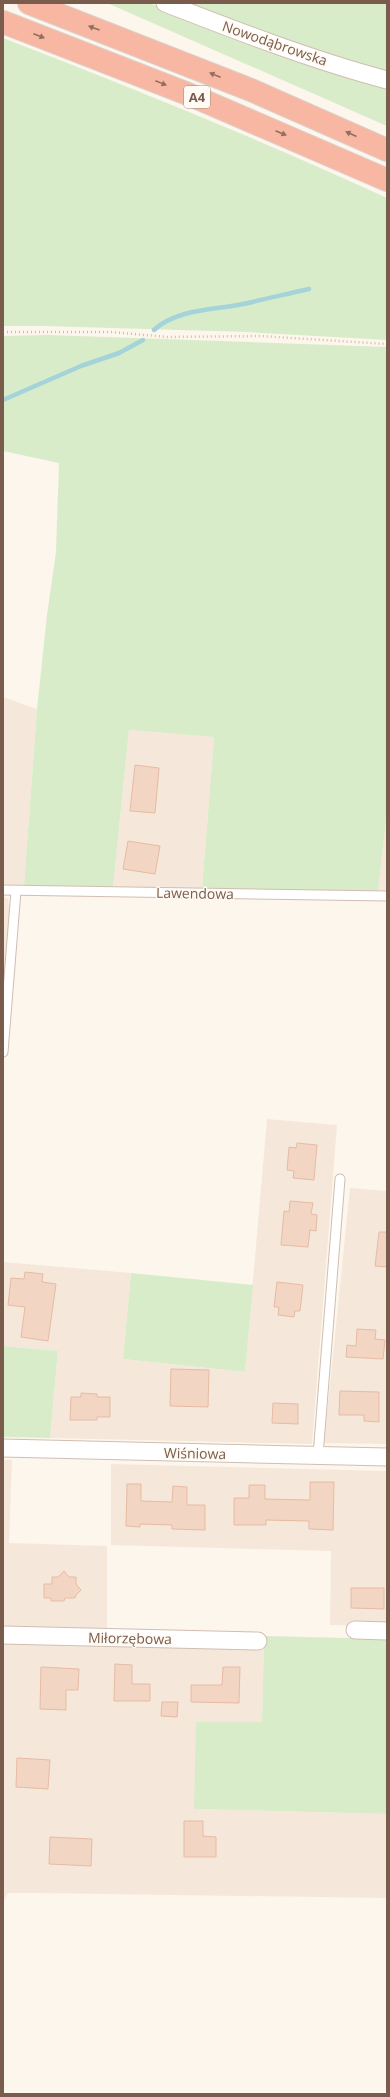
<svg xmlns="http://www.w3.org/2000/svg" width="390" height="2097" viewBox="0 0 390 2097" font-family="'Open Sans',sans-serif">
<style>
.residential{fill:#f5e8da}
.green{fill:#d8ecc9}
.lines{fill:none;stroke-linecap:round;stroke-linejoin:round}
.stream{stroke:#a5d3da;stroke-width:4.5}
.building{fill:#f3d5c3;stroke:#e6bba3}
.lane-casing{stroke:#d1beb0;stroke-width:11}
.street-casing{stroke:#d1beb0;stroke-width:19}
.highway-casing{stroke:#dad1cd;stroke-width:24}
.path{stroke:#d9b8a5;stroke-width:2.5;stroke-dasharray:1 3;stroke-linecap:butt}
.lane{stroke:#fff;stroke-width:9}
.street{stroke:#fff;stroke-width:17}
.highway{stroke:#f7b7a3;stroke-width:22}
.oneway{fill:#936e5e}
.labels{text-anchor:middle;dominant-baseline:central;stroke-width:3;stroke-linejoin:round;paint-order:stroke}
.shield{fill:#fffaf3;stroke:#a28b7f;stroke-width:1}
.shield-label{font-size:13px;font-weight:bold;fill:#7a5c4d}
.street-label{font-size:14px;fill:#7a5c4d;stroke:#fffaf3}
</style>
<rect width="100%" height="100%" fill="#fdf6ec"/>
<g class="residential">
<polygon points="3,697 37,709 24,886 3,885"/>
<polygon points="129,730 214,737 202,889 113,887"/>
<polygon points="387,812 387,891 378,891"/>
<polygon points="3,896 8,899 10,911 3,1010"/>
<polygon points="267,1119 337,1125 312,1444 50,1438 58,1351 3,1346 3,1262 131,1273 123,1359 245,1372"/>
<polygon points="350,1188 387,1191 387,1444 324,1443"/>
<polygon points="3,1460 12,1460 9,1543 107,1546 107,1632 264,1636 262,1722 194,1809 387,1814 387,1898 36,1893 8,1893 3,1902"/>
<polygon points="111,1464 387,1471 387,1626 330,1625 331,1551 111,1545"/>
</g>
<g class="green">
<polygon points="107,3 149,3 387,87 387,126"/>
<polygon points="181,3 387,3 387,75"/>
<path d="M3,38C133,88 261,140 387,198V340L247,332L44,326H3Z"/>
<polygon points="48,335 387,347 387,812 378,891 202,889 214,737 129,730 113,887 24,886 37,709 47,615 56,552 59,463 3,451 3,336"/>
<polygon points="131,1273 253,1285 245,1372 123,1359"/>
<polygon points="3,1346 58,1351 50,1438 3,1437"/>
<polygon points="264,1636 387,1639 387,1814 194,1809 196,1722 262,1722"/>
</g>
<g class="lines">
<g class="stream">
<path d="M154,330C175,310 211,310 238,305C262,300 286,294 309,289"/>
<polyline points="3,400 81,366 119,353 143,340"/>
</g>
</g>
<g class="building">
<polygon points="135,765 159,768 155,813 130,811"/>
<polygon points="128,841 160,846 155,874 123,869"/>
<polygon points="297,1143 317,1145 314,1180 293,1178 294,1171 287,1170 289,1147 296,1148"/>
<polygon points="290,1201 313,1203 311,1214 317,1215 316,1231 310,1230 308,1247 281,1245 284,1211 289,1212"/>
<polygon points="379,1232 387,1232 387,1267 375,1266"/>
<polygon points="25,1272 43,1274 42,1282 56,1284 48,1341 21,1337 25,1307 8,1305 11,1278 24,1279"/>
<polygon points="277,1282 303,1285 300,1311 295,1311 294,1317 278,1315 279,1307 274,1307"/>
<polygon points="357,1329 376,1330 375,1339 385,1340 383,1359 346,1357 347,1345 356,1346"/>
<polygon points="171,1369 209,1370 208,1407 170,1406"/>
<polygon points="340,1391 379,1392 379,1422 364,1421 364,1415 339,1415"/>
<polygon points="81,1393 97,1394 97,1397 110,1397 110,1417 97,1417 97,1420 70,1420 71,1397 81,1397"/>
<polygon points="273,1403 298,1404 298,1424 272,1423"/>
<polygon points="310,1482 334,1482 333,1530 309,1529 309,1521 266,1520 266,1525 234,1525 234,1498 249,1498 249,1485 265,1485 265,1499 310,1500"/>
<polygon points="127,1484 141,1484 141,1501 172,1502 173,1486 187,1487 187,1505 205,1505 205,1530 172,1529 172,1525 140,1524 140,1527 126,1526"/>
<polygon points="64,1571 69,1577 76,1577 76,1584 81,1590 76,1595 75,1598 65,1598 64,1601 51,1601 51,1598 44,1598 44,1584 52,1584 52,1577 58,1577"/>
<polygon points="351,1588 384,1588 384,1609 351,1608"/>
<polygon points="115,1664 132,1665 132,1684 150,1684 150,1701 114,1701"/>
<polygon points="41,1667 79,1669 78,1690 66,1690 66,1710 40,1709"/>
<polygon points="223,1667 240,1667 239,1703 191,1702 191,1685 222,1685"/>
<polygon points="162,1702 178,1702 177,1717 161,1716"/>
<polygon points="17,1758 50,1760 48,1789 16,1787"/>
<polygon points="184,1821 203,1821 203,1836 216,1837 216,1857 184,1857"/>
<polygon points="50,1837 92,1839 91,1866 49,1864"/>
</g>
<g class="lines">
<defs>
<g id="lane">
<polyline points="3,890 387,896"/>
<polyline points="3,1052 16,891"/>
<polyline points="318,1456 340,1179"/>
</g>
<g id="street">
<path d="M165,3C237,31 312,60 387,80"/>
<polyline points="3,1448 387,1457"/>
<polyline points="355,1630 387,1631"/>
<polyline points="3,1635 258,1641"/>
</g>
<g id="highway">
<polyline points="29,3 251,90 387,150"/>
<polyline points="3,22 188,94 387,180"/>
</g>
</defs>
<use href="#lane" class="lane-casing"/>
<use href="#street" class="street-casing"/>
<use href="#highway" class="highway-casing"/>
<polyline class="path" points="3,332 111,332 168,337 261,336 387,344"/>
<use href="#lane" class="lane"/>
<use href="#street" class="street"/>
<use href="#highway" class="highway"/>
</g>
<defs><path id="oneway-solid" d="M-6-.8H1V-3.2L6.5 0L1 3.2V.8H-6Z"/></defs>
<g class="oneway">
<use href="#oneway-solid" transform="translate(94 28) rotate(-160)"/>
<use href="#oneway-solid" transform="translate(39 36) rotate(21)"/>
<use href="#oneway-solid" transform="translate(215 75) rotate(-158)"/>
<use href="#oneway-solid" transform="translate(161 83) rotate(22)"/>
<use href="#oneway-solid" transform="translate(281 133) rotate(23)"/>
<use href="#oneway-solid" transform="translate(351 134) rotate(-156)"/>
</g>
<g class="labels">
<rect class="shield" x="184" y="86" width="26" height="22" rx="3"/>
<g class="shield-label">
<text x="197" y="97">A4</text>
</g>
<g class="street-label">
<text transform="translate(275 43) rotate(19)">Nowodąbrowska</text>
<text transform="translate(195 893) rotate(1)">Lawendowa</text>
<text transform="translate(195 1453) rotate(1)">Wiśniowa</text>
<text transform="translate(130 1638) rotate(1)">Miłorzębowa</text>
</g>
</g>
<rect width="390" height="2097" fill="none" stroke="#7a5c4d" stroke-width="8"/>
</svg>
